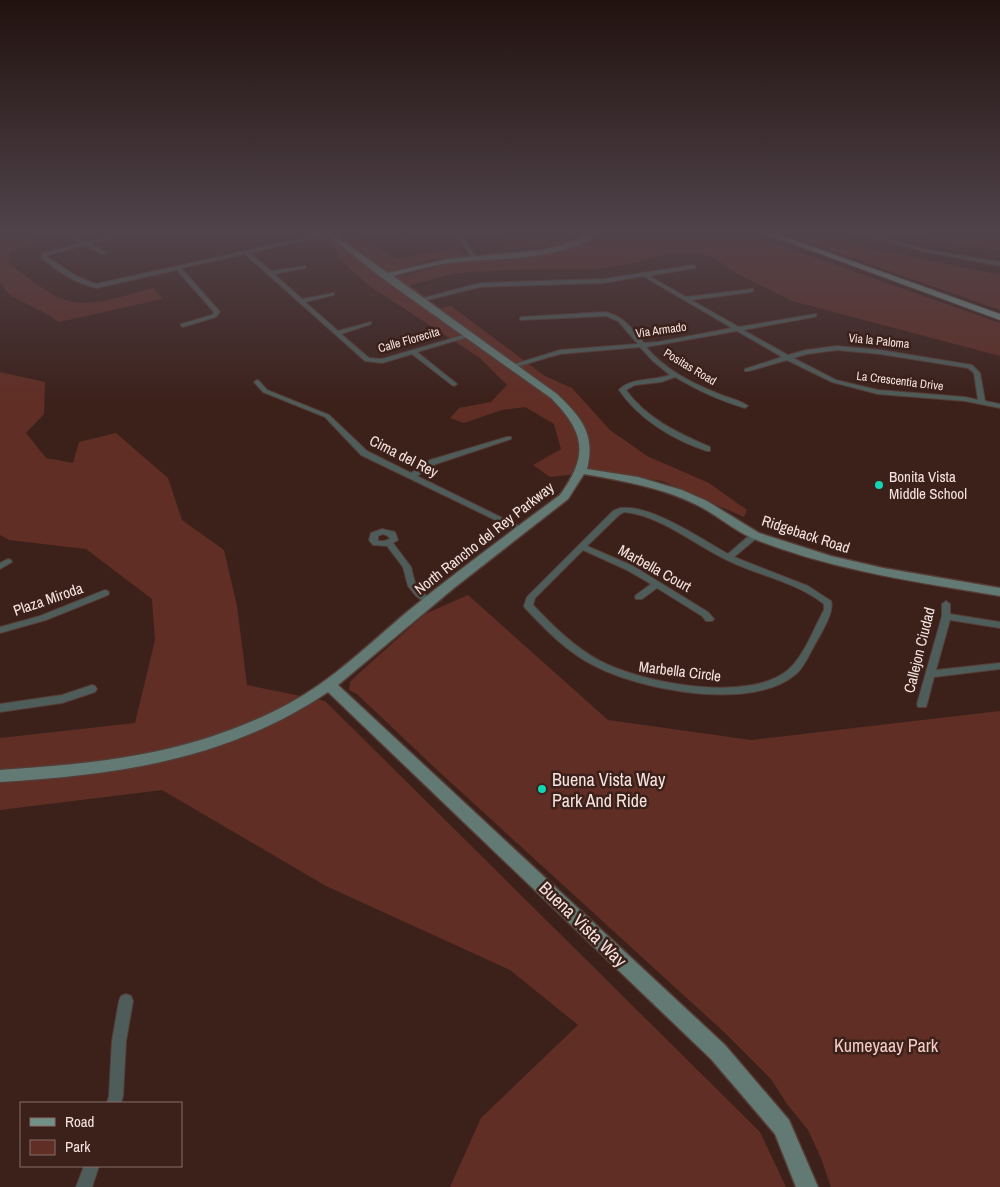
<svg xmlns="http://www.w3.org/2000/svg" width="1000" height="1187" viewBox="0 0 1000 1187" font-family="'Archivo Narrow',sans-serif">
<style>
.green{fill:#602e25}
.lines{fill:none;stroke-linecap:round;stroke-linejoin:round}
.street-casing{stroke:#563c36;stroke-width:2}
.secondary-casing{stroke:#563c36;stroke-width:3}
.primary-casing{stroke:#563c36;stroke-width:2}
.street{fill:#4e5d59;fill-rule:evenodd}
.secondary{fill:#627a73;fill-rule:evenodd}
.primary{fill:#719087;fill-rule:evenodd}
.poi-dot{fill:#13d5b3;stroke:#3c211b;stroke-width:2}
.labels{text-anchor:middle;dominant-baseline:central;stroke-width:5;stroke-linejoin:round;paint-order:stroke}
.far-street-label{font-size:12px;fill:#f6e3df;stroke:#3c211b}
.street-label{font-size:15px;fill:#f6e3df;stroke:#3c211b}
.poi-label{font-size:15px;fill:#f6e3df;stroke:#3c211b;text-anchor:start}
.near-poi-label{font-size:18px;fill:#f6e3df;stroke:#3c211b;text-anchor:start}
.near-street-label{font-size:18px;fill:#f6e3df;stroke:#3c211b}
.near-park-label{font-size:18px;fill:#f4cdc5;stroke:#3c211b}
</style>
<rect width="100%" height="100%" fill="#3c211b"/>
<g class="green">
<path d="M0,234H23L36,241L10,252L8,263C22,273 50,296 66,300C93,309 127,294 153,288L163,299L59,322L45,313L11,296L0,283Z"/>
<polygon points="314,234 355,234 397,259 457,248 466,256 432,259 392,271 399,277 460,261 539,256 593,242 604,234 694,234 707,237 717,237 713,234 748,234 1000,323 1000,356 792,301 736,273 713,257 703,254 673,253 633,263 596,269 499,270 456,273 410,285 439,308 451,306 545,376 572,388 610,430 647,456 709,483 747,510 744,517 662,481 603,471 550,477 533,465 561,449 554,424 525,407 502,410 464,423 450,418 459,408 491,402 507,385 480,358 371,287 338,258 338,252"/>
<polygon points="497,234 584,234 554,245 505,250"/>
<polygon points="784,234 818,234 844,237 865,247 1000,275 1000,310"/>
<polygon points="916,234 1000,234 1000,251 908,235"/>
<polygon points="0,372 45,382 44,414 26,433 46,458 73,463 79,442 116,433 168,478 182,520 224,550 237,606 247,685 325,701 760,1132 786,1187 450,1187 481,1118 578,1025 510,970 326,886 162,790 0,810 0,738 135,723 155,640 152,599 86,549 9,540 0,535"/>
<polygon points="468,595 608,720 751,740 1000,711 1000,1187 831,1187 821,1158 808,1130 787,1104 771,1079 725,1033 435,768 357,694 349,690 350,682 357,675 425,614"/>
</g>
<g class="lines">
<defs>
<g id="street">
<path d="M66,234H71L86,242L118,234H125L90,244L105,252V254H101L85,245L48,255L47,257L78,277L96,284L322,234H330L250,253L271,271L305,266V268L274,274L302,299L334,293V295L305,302L338,331L371,322V324L341,334L369,358L382,359L467,334H471V336L417,352L457,384L454,386L452,385L412,354L382,363L365,361L245,254L181,268L220,312L216,317L183,327L181,326V324L212,315L214,312L177,270L96,288C76,283 56,271 41,257L44,253L81,243Z"/>
<polygon points="174,234 179,234 180,236 176,237"/>
<polygon points="396,234 400,234 403,241 399,241"/>
<polygon points="457,234 461,234 477,258 476,259 472,259"/>
<polygon points="862,234 869,234 923,249 1000,262 1000,266 923,251"/>
<path d="M693,265L695,266V268L649,276L686,297L753,289V291L751,292L691,300L739,327L816,314V316L814,317L743,330L788,355L806,350L837,346L880,350L972,365L980,373L985,401L1000,404V408L965,401L878,394L832,382L787,360L749,371H745V369L782,357L737,331L646,347C665,370 692,383 719,394C728,398 740,400 748,406L745,408C720,401 697,390 675,377L661,382L635,385L626,390C647,419 678,433 710,447V451H707C673,440 639,419 619,390C631,377 654,381 670,375L653,361L640,347L560,354L512,368L509,366L560,350L638,344L618,321L606,316L520,320V318L522,317L606,312C624,317 633,329 644,343L658,342L732,328L643,276L604,283L480,287L419,302L416,300L480,283L604,279ZM837,350L880,354L968,368L974,373L978,400L965,397L878,390L836,380L793,358L807,354Z"/>
<polygon points="257,380 259,381 267,390 329,415 367,451 411,473 430,460 507,437 511,437 511,439 436,464 417,476 525,529 524,531 518,531 361,455 325,417 263,392 254,382"/>
<path d="M620,508C651,504 701,539 728,554L752,533H758L759,535L758,537L734,557L808,586L831,601C835,612 820,635 814,646C809,655 804,667 796,674C752,712 641,690 595,666C568,653 546,630 525,608L524,606L527,597L613,511ZM624,512C662,516 693,544 727,560C759,576 795,581 824,604V610C814,628 804,656 789,669C751,704 642,683 600,661C574,647 553,626 533,605L535,598L583,550L627,570L651,584L636,595L635,597L636,599H642L657,588L702,616L706,621H712L714,619L708,612L633,566L587,546L619,515Z"/>
<path d="M382,529L395,532L398,540L393,543L411,567L415,583L422,592L433,601L432,603H426L416,596L408,586L403,567L387,546L373,545L369,540L371,533ZM383,534L388,536L390,539L384,541H378V536Z"/>
<polygon points="8,559 11,560 12,562 0,569 0,563"/>
<polygon points="105,590 108,591 109,593 108,595 46,620 0,633 0,627 40,616"/>
<polygon points="946,601 950,604 950,614 1000,622 1000,628 950,620 936,670 1000,663 1000,669 934,677 927,704 926,707 918,707 917,704 942,616 942,604"/>
<polygon points="92,685 95,686 97,689 95,692 62,703 0,712 0,704 62,695"/>
<polygon points="126,994 131,996 133,1001 126,1041 123,1096 121,1103 107,1103 109,1096 112,1041 119,1001 121,996"/>
<polygon points="84,1166 99,1166 92,1187 76,1187"/>
</g>
<path id="secondary" d="M326,234H333L388,273L448,259L542,250L575,241L588,234H596C569,261 486,258 448,263C430,266 411,271 393,276L557,394C581,417 596,434 587,469L638,477L682,490L707,501L759,533L831,556L883,568L1000,588V596C917,582 831,570 752,538C733,530 716,514 697,505C661,487 623,481 584,474L568,499L454,588L338,685L725,1045L789,1120L818,1187H796L775,1134L711,1059L328,692C227,760 118,775 0,782V770C104,763 194,754 288,704C333,680 369,644 407,612C457,571 509,533 560,495C589,455 585,432 551,398L382,278Z"/>
<polygon id="primary" points="766,234 777,234 1000,314 1000,320"/>
</defs>
<use href="#street" class="street-casing"/>
<use href="#secondary" class="secondary-casing"/>
<use href="#primary" class="primary-casing"/>
<use href="#street" class="street"/>
<use href="#secondary" class="secondary"/>
<use href="#primary" class="primary"/>
</g>
<linearGradient id="sky" x2="0" y2="1"><stop stop-color="#21120f"/><stop offset="0.58" stop-color="#50434a"/><stop offset="1" stop-color="#50434a" stop-opacity="0"/></linearGradient>
<rect width="1000" height="400" fill="url(#sky)"/>
<g class="poi-dot">
<circle cx="879" cy="485" r="5"/>
<circle cx="542" cy="789" r="5"/>
</g>
<g class="labels">
<g class="far-street-label">
<text transform="translate(661 330) rotate(-8)">Via Armado</text>
<text transform="translate(409 340) rotate(-16)">Calle Florecita</text>
<text transform="translate(879 341) rotate(6)">Via la Paloma</text>
<text transform="translate(690 367) rotate(31)">Positas Road</text>
<text transform="translate(900 381) rotate(7)">La Crescentia Drive</text>
</g>
<g class="street-label">
<text transform="translate(404 456) rotate(27)">Cima del Rey</text>
<text transform="translate(806 534) rotate(18)">Ridgeback Road</text>
<text transform="translate(484 538) rotate(-38)">North Rancho del Rey Parkway</text>
<text transform="translate(655 568) rotate(29)">Marbella Court</text>
<text transform="translate(48 599) rotate(-19)">Plaza Miroda</text>
<text transform="translate(919 650) rotate(-76)">Callejon Ciudad</text>
<text transform="translate(680 671) rotate(7)">Marbella Circle</text>
</g>
<g class="poi-label">
<text x="889" y="476">Bonita Vista<tspan x="889" dy="17">Middle School</tspan></text>
</g>
<g class="near-poi-label">
<text x="552" y="779">Buena Vista Way<tspan x="552" dy="21">Park And Ride</tspan></text>
</g>
<g class="near-street-label">
<text transform="translate(583 924) rotate(44)">Buena Vista Way</text>
</g>
<g class="near-park-label">
<text x="886" y="1045">Kumeyaay Park</text>
</g>
</g>
<rect x="20" y="1102" width="162" height="65" fill="#3c211b" stroke="#866f69"/>
<rect x="30" y="1118" width="25" height="8" fill="#719087" stroke="#866f69"/>
<text x="65" y="1127" font-size="15" fill="#f6e3df">Road</text>
<rect x="30" y="1140" width="25" height="15" fill="#602e25" stroke="#866f69"/>
<text x="65" y="1152" font-size="15" fill="#f6e3df">Park</text>
</svg>
